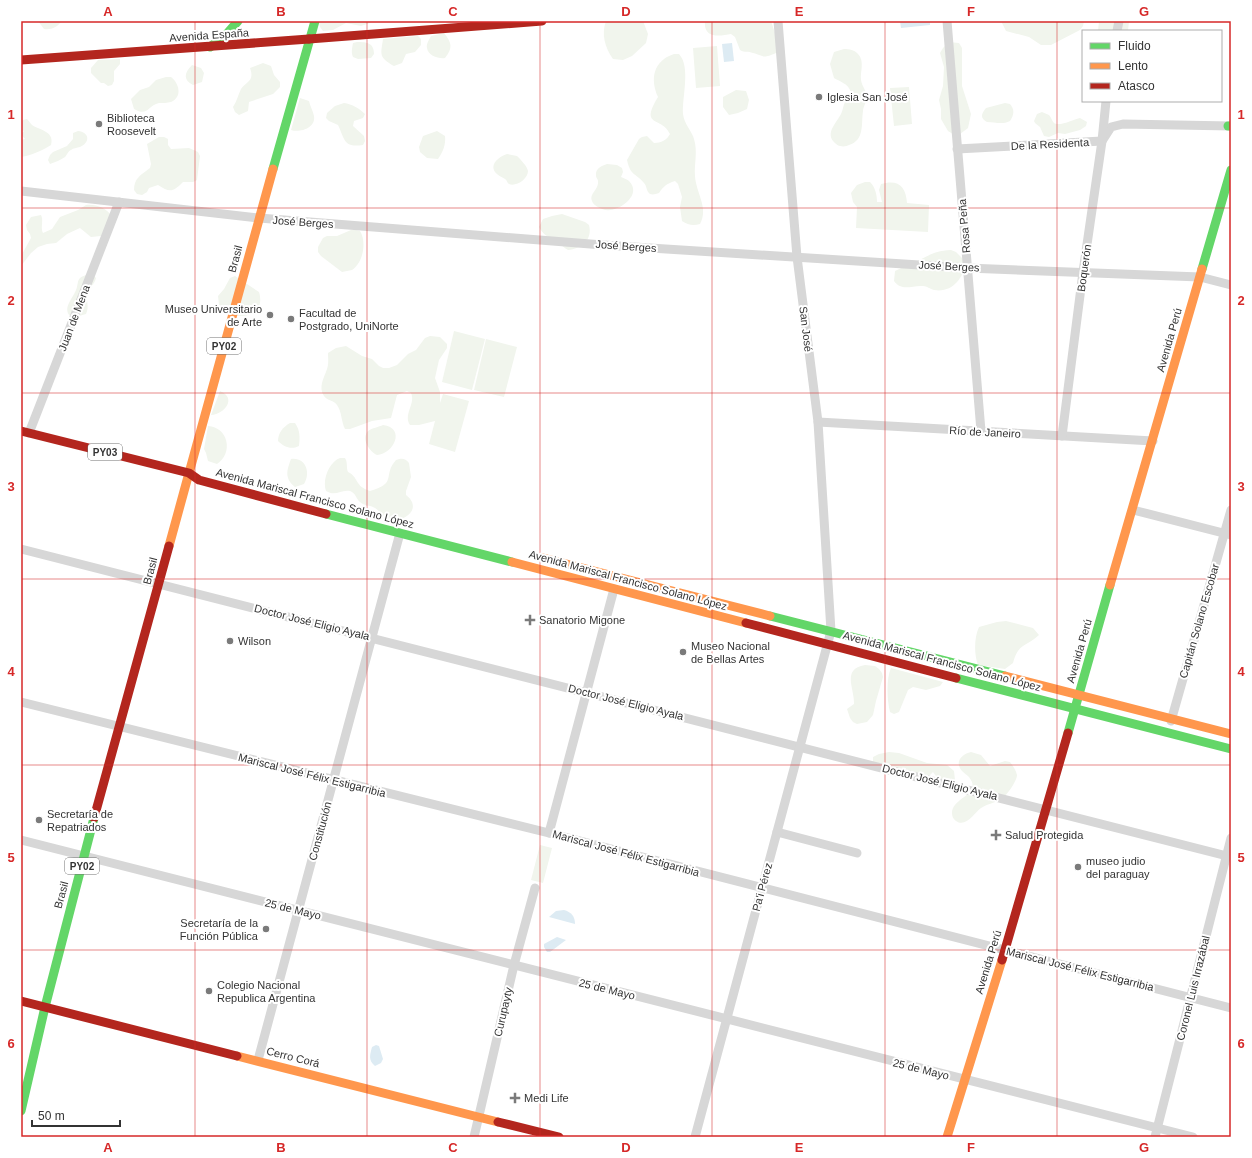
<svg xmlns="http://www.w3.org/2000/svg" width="1252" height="1158" viewBox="0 0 1252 1158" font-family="Arial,sans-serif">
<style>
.green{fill:#f1f5ed}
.water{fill:#ddebf3}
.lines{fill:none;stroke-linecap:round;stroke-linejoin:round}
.street{stroke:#d7d7d7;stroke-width:9}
.fast{stroke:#63d668;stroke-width:9}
.slow{stroke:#ff974d;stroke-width:9}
.jam{stroke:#b3261e;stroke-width:9}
.grid{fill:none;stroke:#d62828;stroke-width:1;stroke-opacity:0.55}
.poi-dot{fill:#7a7a7a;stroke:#fff;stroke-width:1.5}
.labels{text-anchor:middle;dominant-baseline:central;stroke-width:4;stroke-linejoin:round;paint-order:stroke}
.shield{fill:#fff;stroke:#707070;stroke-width:1}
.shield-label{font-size:10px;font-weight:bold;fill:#333}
.street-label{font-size:11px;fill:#333;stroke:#fff}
.poi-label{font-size:11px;fill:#333;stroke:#fff;text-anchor:start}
.neatline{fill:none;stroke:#d62828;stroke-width:1.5}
.grid-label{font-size:13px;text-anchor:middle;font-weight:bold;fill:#d62828}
</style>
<rect width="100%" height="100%" fill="#fff"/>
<g class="green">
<path d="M38,21H62C57,27 52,30 44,29Z"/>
<polygon points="319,21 372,21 370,23 361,26 346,23 333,30 323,31 320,27"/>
<path d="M606,21H643L648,34L646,43L632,56L623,60L613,59C605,48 601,34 606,21Z"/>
<path d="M705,21H771L779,45L776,53C762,59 765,56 753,53C748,51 745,53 740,50L735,37L731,34C720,36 703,39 705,21Z"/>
<polygon points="1001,21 1084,21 1083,26 1080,30 1051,45 1041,45 1029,37 1006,31"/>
<polygon points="1099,21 1129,21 1128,31 1098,31"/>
<path d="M444,33C452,43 453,48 445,58C439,59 428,56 427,48C426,44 429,40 431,36Z"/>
<path d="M418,36L421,39V45L415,52L406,54L402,63L394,66C378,57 381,54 383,39Z"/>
<path d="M357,42C367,42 374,43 374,54L371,58L358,59L353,57C351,52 352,49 353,43Z"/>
<polygon points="949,42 959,43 962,48 962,86 971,114 968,128 960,134 956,136 948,131 941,119 941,109 939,100 943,86 944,67 940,53 943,48"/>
<polygon points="717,46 720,86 696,88 693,48"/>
<path d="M844,49C849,49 855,50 858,54C865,61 860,72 861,80C862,87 867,91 867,97C867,102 863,106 863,111C861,124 865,140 849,145C847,146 844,147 840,146C838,146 835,143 833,141C826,132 837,122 841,114C843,110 843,106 845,102C847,98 853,96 850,90C848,84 839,81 834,78L830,64L834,52Z"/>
<path d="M674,54H679C691,67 682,97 683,114C684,124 692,131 694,139C698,152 694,164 695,176C696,193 709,208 700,224C693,226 688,225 682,221L680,207L682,197L678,184L675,181C666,184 664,186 659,193C656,194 653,195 650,194C646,191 647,186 644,183C635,172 631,177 627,160L639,139L642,137L647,136L654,143C661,143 667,140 670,134C662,116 639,128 658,97C650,79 653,61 674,54Z"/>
<polygon points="120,59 120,64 114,71 114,81 112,85 108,86 104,83 101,83 91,73 91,68 98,60"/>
<path d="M263,63L271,66L274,75L280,82V87L273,94L249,102L248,111L239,115L235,112L233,107C237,101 238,95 241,89C246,81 255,82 250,68Z"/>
<path d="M192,65L201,68L204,73L202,82L193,85C183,80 184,73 192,65Z"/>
<path d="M166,77H171C179,83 183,97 171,102C167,103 163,103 159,103C147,106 148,117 134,109L131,99L140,90L149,87L156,80Z"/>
<polygon points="909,87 912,124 894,126 890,88"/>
<polygon points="736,90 746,91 749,100 747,109 738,113 729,115 723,107 723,97"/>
<path d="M300,98L309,101C310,106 313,111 314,116C316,128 300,133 291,130Z"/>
<path d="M344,103C352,104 360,109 365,114L363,118L354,121L353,126L364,136L365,141L363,145C344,148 345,140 338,125L329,121L326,118L327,113L335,106Z"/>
<path d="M1005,103L1010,104C1015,110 1014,115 1010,121C1002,125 995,122 987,122C980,118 981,114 986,108Z"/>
<path d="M1042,112L1049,115C1051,117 1052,121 1054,123C1059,127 1075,119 1080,118L1087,122L1086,126L1080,130L1065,134L1058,133L1049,137L1044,136L1040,127L1035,123L1034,121L1037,114Z"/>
<path d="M27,119C29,121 30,123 32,125C39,130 55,131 51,145C41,151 32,155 21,157V140L25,139L21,134L24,131L22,130L21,123L23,120Z"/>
<path d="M78,131C89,132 91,142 80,147C77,148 73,148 71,150C68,151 67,155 65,157C61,160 55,162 50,164L48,160L50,155L53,152L67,146L73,139V133Z"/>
<path d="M437,131L445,136C446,144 443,152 438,159L427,158L420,152L419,147L423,136Z"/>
<path d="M159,137H164L168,139V145L171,149L189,148L198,152L200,156L197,180L193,182H183C173,192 170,193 158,185L149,188L147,192L142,195L137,194L134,190C134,178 141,175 150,168L151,164L147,144Z"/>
<path d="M507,154L517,156C521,160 527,166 528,171C528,179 516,187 509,184C507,183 507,180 505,179C502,177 497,175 495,172C489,163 501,156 507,154Z"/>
<path d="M607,164L617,165L622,168L623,172L621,177C623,178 627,179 629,181C642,194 622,209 610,210C606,211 602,209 598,207C595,205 593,204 592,201C589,193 599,190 598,181C598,179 596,178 596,176C595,168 602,166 607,164Z"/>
<path d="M865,182H870C875,187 877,194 877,202H882L879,190L881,184C898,179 906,186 907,203L929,205L928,232L856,228L857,207L853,202L851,193L857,185Z"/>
<path d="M86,205C96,204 107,208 112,217L101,236L91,237L80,228L67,234L56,243L47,244L38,247L31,253L21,266V256L31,238L30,234L27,230L26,225L31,217L41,215C44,221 40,227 43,233L52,229L60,217L78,210Z"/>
<path d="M562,214L585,222L589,225C593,240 581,249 568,250C564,248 563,246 560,244C552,238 544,237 539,227L543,219L552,216Z"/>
<path d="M351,230H356L360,231C367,242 363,263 352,270C349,271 345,271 342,272L321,256L318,252V247L323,238L327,236H337Z"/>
<path d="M951,250L956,252L966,262C963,279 952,293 934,290C930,289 927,286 923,286C912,285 902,292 894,281L895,271C903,267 910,265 918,261C931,254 935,251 951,250Z"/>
<path d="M89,274L93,275L96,278C95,284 90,286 88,291C85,299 90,306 86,314L72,318C61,309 72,300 76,290C78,286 77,281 80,278C82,276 86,275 89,274Z"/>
<path d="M235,276L259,292C266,315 242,321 226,312C223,310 221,307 219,305L218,296L224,289L230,278Z"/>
<polygon points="454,331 485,339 472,390 442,382"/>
<path d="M430,336L440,337L447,344V348L439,360L435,378L440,392V403L443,394L469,401L455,452L429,444L435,421L419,425H410C403,414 416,404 411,393L407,391L397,395L391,418L372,421L350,429H345C341,421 342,412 337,405C334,400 327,401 324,396C318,387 324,378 327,369C329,364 328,358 328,353L336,348L346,346L362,356L372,359L379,366L383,368H389L397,365L408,354L416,350L425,338Z"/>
<polygon points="486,339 517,347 504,397 474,390"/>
<path d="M220,391C237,398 225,414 211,415Z"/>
<path d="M290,423H295C300,430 300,437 299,446C291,450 284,447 278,441C278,433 283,427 290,423Z"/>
<path d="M383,425C406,428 394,454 377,455C369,451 361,439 368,431C372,428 379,427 383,425Z"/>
<path d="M208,426C228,427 234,453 217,464L208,461L206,453L204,449Z"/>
<path d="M340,458H345C348,463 346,467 348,472C359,477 354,486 370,491C398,483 382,476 396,460C402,458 405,458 409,463L411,477L406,491V495C423,508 405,523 390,519C383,517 380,511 375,508C370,505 364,506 360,502C356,499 356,493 350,491C341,489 336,497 326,491C322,480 329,462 340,458Z"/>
<path d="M291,459C306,457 311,473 304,484L295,487C284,478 287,470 291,459Z"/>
<path d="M1006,621L1033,628L1039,635C1026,647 1018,643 1013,663L1005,669L978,665C974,654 974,638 979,627L997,622Z"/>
<path d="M865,665L875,666L879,669L882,673L883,677L876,701L873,715L867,722L857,724L853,722L850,718L847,709L854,704C855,689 841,669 865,665Z"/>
<path d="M891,668L943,682L940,686L926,690L913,687L908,690L899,712L894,714L890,712C887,700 886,679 891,668Z"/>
<polygon points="889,752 899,753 927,763 947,765 954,771 955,780 946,783 938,779 933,772 930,775 925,777 916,776 905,768 880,768 873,762 873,757 879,754"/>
<path d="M971,752L981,755L990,766L1005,761L1010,762C1013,766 1016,770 1017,775C1017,781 1006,797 1000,800C994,803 987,804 981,808C974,813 966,828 956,821C953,819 952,816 952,813C952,797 983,795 969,777C967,775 964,773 962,771C954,762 962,754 971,752Z"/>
<polygon points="540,845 552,848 543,883 531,880"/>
</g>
<g class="water">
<polygon points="900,21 930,21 930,25 901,28"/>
<polygon points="732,43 734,61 724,62 722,44"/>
<path d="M564,910C571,912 575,916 575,924L549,917L556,911Z"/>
<polygon points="557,937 566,940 550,952 547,952 544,947 544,944"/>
<path d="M376,1045L379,1046L383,1059L381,1063L375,1066C368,1060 370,1055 372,1047Z"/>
</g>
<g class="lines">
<g class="street">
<polyline points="947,21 981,431"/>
<polyline points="1117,31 1119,21"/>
<polyline points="957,149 1102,141 1111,127 1123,124 1231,126"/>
<polyline points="21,191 259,218 603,245 967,268 1200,277 1231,285"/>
<polyline points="818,422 1153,441"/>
<polyline points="29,433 119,202"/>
<polyline points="1062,436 1083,272 1102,141 1106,101"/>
<polyline points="1133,510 1231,535"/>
<polyline points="21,549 1231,857"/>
<polyline points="21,702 549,833 1231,1008"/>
<polyline points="1171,721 1231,510"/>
<polyline points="777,832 857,853"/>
<polyline points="549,833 614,589"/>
<polyline points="21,840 1193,1137"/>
<polyline points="258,1060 400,533"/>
<polyline points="474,1137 514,965 535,888"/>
<polyline points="695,1137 831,631 818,422 797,257 778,21"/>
<polyline points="1155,1137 1231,838"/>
</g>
<g class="fast">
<polyline points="210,47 225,36 238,21"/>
<polyline points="1228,126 1231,126"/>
<polyline points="273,169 315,21"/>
<polyline points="1202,269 1231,170"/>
<polyline points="326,514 512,562"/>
<polyline points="770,616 1005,676"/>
<polyline points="956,678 1231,749"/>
<polyline points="1068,733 1110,585"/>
<polyline points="21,1111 45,1007 94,818"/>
</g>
<g class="slow">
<polyline points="189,473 273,169"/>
<polyline points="169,546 189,473"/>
<polyline points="543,558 770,616"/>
<polyline points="512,562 746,623"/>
<polyline points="1110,585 1202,269"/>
<polyline points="1005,676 1231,734"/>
<polyline points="237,1056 498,1122"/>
<polyline points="947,1137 1002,960"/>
</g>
<g class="jam">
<polyline points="309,39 542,21"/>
<polyline points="21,60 309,39"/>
<polyline points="21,431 189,473 199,480 326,514"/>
<polyline points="746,623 956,678"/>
<polyline points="94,818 169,546"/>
<polyline points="1002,960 1068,733"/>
<polyline points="21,1001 237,1056"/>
<polyline points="498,1122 559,1137"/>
</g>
</g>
<path class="grid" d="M195,21V1137M367,21V1137M540,21V1137M712,21V1137M885,21V1137M1057,21V1137M21,208H1231M21,393H1231M21,579H1231M21,765H1231M21,950H1231"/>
<g class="poi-dot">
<circle cx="819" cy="97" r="4"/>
<circle cx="99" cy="124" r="4"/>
<circle cx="270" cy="315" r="4"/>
<circle cx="291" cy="319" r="4"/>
<path d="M528 614h4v4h4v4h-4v4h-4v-4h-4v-4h4z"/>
<circle cx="230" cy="641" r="4"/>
<circle cx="683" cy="652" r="4"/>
<circle cx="39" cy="820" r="4"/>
<path d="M994 829h4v4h4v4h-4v4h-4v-4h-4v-4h4z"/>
<circle cx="1078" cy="867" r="4"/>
<circle cx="266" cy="929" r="4"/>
<circle cx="209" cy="991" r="4"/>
<path d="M513 1092h4v4h4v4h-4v4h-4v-4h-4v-4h4z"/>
</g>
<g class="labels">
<g class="shield">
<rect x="207" y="338" width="34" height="16" rx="3"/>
<rect x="88" y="444" width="34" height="16" rx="3"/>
<rect x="65" y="858" width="34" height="16" rx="3"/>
</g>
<g class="shield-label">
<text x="224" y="346">PY02</text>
<text x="105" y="452">PY03</text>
<text x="82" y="866">PY02</text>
</g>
<g class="street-label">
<text transform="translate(209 35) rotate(-4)">Avenida España</text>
<text transform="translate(1050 144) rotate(-3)">De la Residenta</text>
<text transform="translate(303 222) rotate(4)">José Berges</text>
<text transform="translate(964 226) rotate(-95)">Rosa Peña</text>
<text transform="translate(626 246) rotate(4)">José Berges</text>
<text transform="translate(235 259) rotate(-75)">Brasil</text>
<text transform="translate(949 266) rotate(3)">José Berges</text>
<text transform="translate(1084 268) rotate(-82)">Boquerón</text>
<text transform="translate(74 318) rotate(-69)">Juan de Mena</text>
<text transform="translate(806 329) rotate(83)">San José</text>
<text transform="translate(1169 340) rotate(-74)">Avenida Perú</text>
<text transform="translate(985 432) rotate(3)">Río de Janeiro</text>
<text transform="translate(315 498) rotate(15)">Avenida Mariscal Francisco Solano López</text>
<text transform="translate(150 571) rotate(-75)">Brasil</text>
<text transform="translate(628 580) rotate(15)">Avenida Mariscal Francisco Solano López</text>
<text transform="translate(1199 621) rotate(-74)">Capitán Solano Escobar</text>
<text transform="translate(312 622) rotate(14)">Doctor José Eligio Ayala</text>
<text transform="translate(1079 651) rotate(-74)">Avenida Perú</text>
<text transform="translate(942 661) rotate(15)">Avenida Mariscal Francisco Solano López</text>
<text transform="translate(626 702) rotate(14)">Doctor José Eligio Ayala</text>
<text transform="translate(312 775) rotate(14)">Mariscal José Félix Estigarribia</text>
<text transform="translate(940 782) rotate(14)">Doctor José Eligio Ayala</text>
<text transform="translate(320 831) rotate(-75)">Constitución</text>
<text transform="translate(626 853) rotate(15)">Mariscal José Félix Estigarribia</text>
<text transform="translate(762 887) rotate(-75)">Pa'i Pérez</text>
<text transform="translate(61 895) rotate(-75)">Brasil</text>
<text transform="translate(293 909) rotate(14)">25 de Mayo</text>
<text transform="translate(988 962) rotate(-73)">Avenida Perú</text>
<text transform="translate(1080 969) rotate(14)">Mariscal José Félix Estigarribia</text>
<text transform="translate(1193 988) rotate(-76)">Coronel Luis Irrazábal</text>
<text transform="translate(607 989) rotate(14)">25 de Mayo</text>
<text transform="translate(503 1012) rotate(-77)">Curupayty</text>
<text transform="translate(293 1057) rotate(14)">Cerro Corá</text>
<text transform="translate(921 1069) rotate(14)">25 de Mayo</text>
</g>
<g class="poi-label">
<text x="827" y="97">Iglesia San José</text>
<text x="107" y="118">Biblioteca<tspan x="107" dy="13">Roosevelt</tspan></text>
<text x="262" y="309" text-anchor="end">Museo Universitario<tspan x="262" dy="13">de Arte</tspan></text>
<text x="299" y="313">Facultad de<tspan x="299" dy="13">Postgrado, UniNorte</tspan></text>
<text x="539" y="620">Sanatorio Migone</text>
<text x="238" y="641">Wilson</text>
<text x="691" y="646">Museo Nacional<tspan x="691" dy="13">de Bellas Artes</tspan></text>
<text x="47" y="814">Secretaría de<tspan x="47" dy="13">Repatriados</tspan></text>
<text x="1005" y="835">Salud Protegida</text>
<text x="1086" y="861">museo judio<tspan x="1086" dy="13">del paraguay</tspan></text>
<text x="258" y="923" text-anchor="end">Secretaría de la<tspan x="258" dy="13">Función Pública</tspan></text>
<text x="217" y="985">Colegio Nacional<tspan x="217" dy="13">Republica Argentina</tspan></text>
<text x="524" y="1098">Medi Life</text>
</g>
</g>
<rect width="1252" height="1158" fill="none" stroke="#ffffff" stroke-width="44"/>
<rect x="1082" y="30" width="140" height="72" fill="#ffffff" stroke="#adadad"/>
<rect x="1090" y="43" width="20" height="6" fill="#63d668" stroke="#adadad"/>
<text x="1118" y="50" font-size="12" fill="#333333">Fluido</text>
<rect x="1090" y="63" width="20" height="6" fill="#ff974d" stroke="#adadad"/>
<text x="1118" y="70" font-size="12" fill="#333333">Lento</text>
<rect x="1090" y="83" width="20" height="6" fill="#b3261e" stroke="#adadad"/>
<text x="1118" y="90" font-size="12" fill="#333333">Atasco</text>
<path d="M32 1120v6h88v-6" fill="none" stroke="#333333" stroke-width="2"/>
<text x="38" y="1120" font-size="12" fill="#333333" stroke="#ffffff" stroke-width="3" paint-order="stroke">50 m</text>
<rect x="22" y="22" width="1208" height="1114" class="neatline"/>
<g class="grid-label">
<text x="108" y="16">A</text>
<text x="281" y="16">B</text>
<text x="453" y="16">C</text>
<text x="626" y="16">D</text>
<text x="799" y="16">E</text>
<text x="971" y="16">F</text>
<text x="1144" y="16">G</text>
<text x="11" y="119">1</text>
<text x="1241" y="119">1</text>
<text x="11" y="305">2</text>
<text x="1241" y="305">2</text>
<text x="11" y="491">3</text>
<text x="1241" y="491">3</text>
<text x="11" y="676">4</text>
<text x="1241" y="676">4</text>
<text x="11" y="862">5</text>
<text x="1241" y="862">5</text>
<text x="11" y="1048">6</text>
<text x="1241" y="1048">6</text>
<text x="108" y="1152">A</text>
<text x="281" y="1152">B</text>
<text x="453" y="1152">C</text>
<text x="626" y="1152">D</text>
<text x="799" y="1152">E</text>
<text x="971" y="1152">F</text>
<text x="1144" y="1152">G</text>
</g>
</svg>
